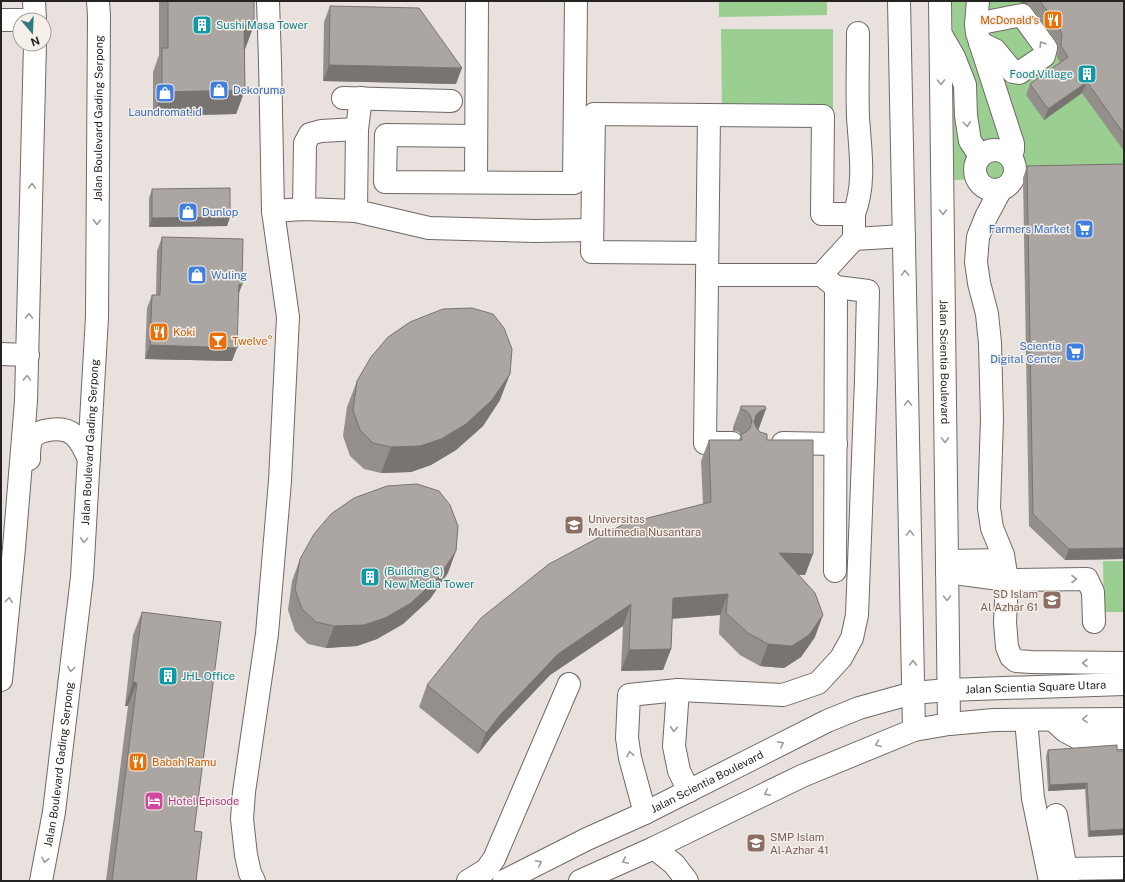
<svg xmlns="http://www.w3.org/2000/svg" width="1125" height="882" viewBox="0 0 1125 882" font-family="'Public Sans',sans-serif">
  <rect width="100%" height="100%" fill="#e8e1dd"/>
  <path fill="#9bcf91" d="M719,1h108v14l-108,2z
    M952,1h172v172l-170,7z
    M721,29h112v82h-111z
    M1103,561h21v51h-20z"/>
  <g fill="none" stroke-linecap="round" stroke-linejoin="round">
    <defs>
      <g id="minor">
        <path d="M899,1l15,729"/>
        <path id="s1" d="M940,1l9,723"/>
        <path d="M978,1l-2,23 1,9 36,111v6l-3,6"/>
        <path d="M1,20h30"/>
        <path d="M976,24l46,-9 24,33 -2,8 -25,17 -6,-1 -18,-22 -15,-7"/>
        <path d="M943,38l11,19 11,28 1,31 4,25 10,15"/>
        <path d="M343,98l108,3"/>
        <path d="M709,115l-4,328h27"/>
        <path d="M476,136l-90,-1 -1,47 189,1 2,-182"/>
        <circle cx="995" cy="170" r="20"/>
        <path d="M476,182l1,-181"/>
        <path d="M1001,189l-15,28 -8,20 -2,25 3,21 8,31 3,29 2,76 -3,89 3,20 11,27 4,25 -2,42 2,25 4,10 5,4 15,1 93,1"/>
        <path d="M304,209l1,-66 5,-9 11,-3 36,-2"/>
        <path d="M273,211l31,-2 52,2 73,17 106,3 57,-1"/>
        <path d="M356,211l1,-82 4,-31"/>
        <path d="M854,214c12,-32 6,-64 4,-97 -1,-28 0,-56 0,-84"/>
        <path d="M707,253l-115,-1 2,-138 229,2 -1,98h32v25"/>
        <path d="M707,275h114l33,-36 50,-3"/>
        <path d="M1,354l27,1"/>
        <path d="M783,443l53,1"/>
        <path d="M947,561l56,-1"/>
        <path d="M835,571l1,-284"/>
        <path d="M947,572l60,8 80,-1 6,13 1,30"/>
        <path d="M678,690l-4,56 5,25 10,20"/>
        <path d="M1026,720l7,78 17,83"/>
        <path d="M1053,720l12,11 15,8 44,-1"/>
        <path d="M645,813l-15,-55 -3,-20 2,-43 49,-5 105,5 35,-12 23,-25 11,-20 5,-23 9,-235 2,-89 -32,-4 -15,-12"/>
        <path d="M1056,815l12,66"/>
        <path d="M654,848l20,16 13,17"/>
        <path d="M1065,869l59,-1"/>
        <path d="M254,881l-4,-8 -4,-18 -4,-36 2,-27 23,-158 13,-153 8,-164 -15,-106 -3,-150 -2,-60"/>
        <path d="M468,881l18,-11 8,-11 75,-175"/>
        <path id="s2" d="M504,881l83,-42 58,-26 182,-92 32,-13 54,-15 35,-3 176,-6"/>
        <path d="M580,881l74,-33 148,-72 112,-46 35,-6 45,-4 130,-1"/>
      </g>
      <g id="major">
        <path d="M34,1l1,19"/>
        <path d="M29,459c0,-6 0,-13 2,-19 7,-12 33,-14 43,-5 7,6 11,16 15,24"/>
        <path d="M1,680l13,-132 12,-147 9,-357"/>
        <path id="s3" d="M41,881l13,-69 28,-235 15,-260 2,-301 -1,-15"/>
      </g>
    </defs>
    <use href="#minor" stroke="#6f6965" stroke-width="24"/>
    <use href="#major" stroke="#6f6965" stroke-width="24"/>
    <use href="#minor" stroke="#fff" stroke-width="22"/>
    <use href="#major" stroke="#fff" stroke-width="22"/>
  </g>
  <path fill="#948f8b" d="M159,1h95v24l-9,24v41l-9,24 -83,2v-44l6,-17z
    M1021,1h103v150l-42,-58 -38,27 -18,-25 4,-11 30,-22 -3,-5 1,-11 -2,-5 -24,-33 -5,-4 -6,-1z
    M330,6l126,78 -133,-3 1,-59z
    M1124,164v395l-59,1 -36,-34 -6,-348 4,-12z
    M152,189l78,28 -3,9 -78,1v-29z
    M162,237l77,56 -7,68 -87,-2 2,-51 5,-13h4l1,-44z
    M357,381l143,19 -17,26 -27,24 -25,15 -20,7 -30,1 -17,-4 -14,-13 -7,-20 4,-29z
    M741,406h24l-7,24 9,10 46,114 -8,21h-7l17,62 -14,20 -17,11 -24,-2 -20,-11 -21,-21 1,-19 -48,4 -1,30 -8,21 -42,1 2,-45 -73,49 -58,61 -14,18 -59,-47 8,-22 276,-180 -2,-44 8,-21h30l2,-5 -2,-3 -6,-1v-4z
    M300,559l148,14 -18,26 -27,25 -26,15 -20,7 -31,2 -18,-4 -13,-13 -7,-21 4,-29z
    M142,612l52,219 2,50h-90l22,-175h-3l8,-71z
    M1048,750l69,1h7l-36,86 -3,-48 -37,2 -2,-35z"/>
  <path fill="#787471" d="M1021,1h7l-1,3 -6,-1z
    M254,25l-9,24 -9,1 8,-24z
    M329,65l133,3 -6,16 -133,-3z
    M1087,82l-5,11 -38,27 4,-11z
    M245,90l-9,24 -83,2 9,-24z
    M230,217l-3,9 -78,1 3,-9z
    M239,284l3,1 -5,13z
    M150,345l87,3 -5,13 -87,-2z
    M510,374l-10,26 -17,26 -27,24 -25,15 -20,7 -30,1 10,-26z
    M766,409l-8,22 -10,5 8,-21 4,-4z
    M1124,548v11l-59,1 4,-11z
    M456,551l-8,22 -18,26 -27,25 -26,15 -20,7 -31,2 8,-22z
    M779,553l34,1 -8,21h-34z
    M728,594l-8,21 -54,4 7,-21z
    M631,604l-8,22 -73,49 -58,61 -14,18 8,-21 14,-18 58,-61z
    M823,615l-8,22 -14,20 -17,11 -24,-2 8,-22z
    M671,649l-8,21 -42,1 8,-21z
    M133,682l4,1 -9,23h-3z
    M1087,783l-2,6 -37,2 2,-6z
    M1124,829v6l-36,2 2,-6z"/>
  <path fill="#aca6a2" stroke="#787471" d="M168,1h86v24l-10,1 1,64 -83,2v-44h6z
    M1040,1h84v133l-37,-52 -39,27 -18,-25 38,-27 -7,-11 1,-11 -2,-6z
    M330,6l89,2 43,60 -133,-3z
    M1124,164v384l-55,1 -36,-35 -6,-348z
    M230,188v29l-78,1v-29z
    M162,237l81,2 -1,46 -3,-1 -2,64 -87,-3 2,-50h8z
    M472,308l21,6 11,14 8,21 -2,25 -18,26 -26,24 -25,15 -21,7 -29,1 -18,-4 -13,-13 -7,-20 4,-29 14,-24 17,-20 22,-15 33,-13z
    M741,406h24l1,3 -6,2 -4,4 -2,7 2,5 4,5 7,2v6h46v114l-34,-1 36,40 8,22 -14,20 -17,11 -24,-2 -20,-11 -22,-20 2,-19 -55,4 -2,51 -42,1 2,-46 -73,50 -58,61 -14,18 -59,-48 54,-67 68,-54 75,-40 87,-22 -2,-62h33l-1,-6 5,-2 4,-4 2,-7 -2,-6 -4,-4 -5,-2z
    M417,484l22,7 11,14 8,21 -2,25 -18,27 -27,25 -26,15 -21,7 -30,1 -18,-4 -14,-13 -7,-20 5,-30 14,-25 17,-20 23,-16 33,-12z
    M142,612l79,10 -27,209 8,1 -6,49h-84l25,-198 -4,-1z
    M1117,745v6h7v78l-34,2 -3,-48 -37,2 -2,-35z"/>
  <defs><path id="oneway-chevron" d="M-2-3.5L2.5 0L-2 3.5" fill="none" stroke-width="1.6" stroke-linecap="round" stroke-linejoin="round"/></defs>
  <g stroke="#9d9c9b">
    <use href="#oneway-chevron" transform="translate(1042 44) rotate(-122)"/>
    <use href="#oneway-chevron" transform="translate(941 82) rotate(89)"/>
    <use href="#oneway-chevron" transform="translate(967 124) rotate(83)"/>
    <use href="#oneway-chevron" transform="translate(32 186) rotate(-89)"/>
    <use href="#oneway-chevron" transform="translate(943 212) rotate(89)"/>
    <use href="#oneway-chevron" transform="translate(97 222) rotate(91)"/>
    <use href="#oneway-chevron" transform="translate(905 273) rotate(-91)"/>
    <use href="#oneway-chevron" transform="translate(29 316) rotate(-89)"/>
    <use href="#oneway-chevron" transform="translate(27 378) rotate(-88)"/>
    <use href="#oneway-chevron" transform="translate(908 403) rotate(-91)"/>
    <use href="#oneway-chevron" transform="translate(945 440) rotate(89)"/>
    <use href="#oneway-chevron" transform="translate(910 533) rotate(-91)"/>
    <use href="#oneway-chevron" transform="translate(84 540) rotate(93)"/>
    <use href="#oneway-chevron" transform="translate(1074 579)"/>
    <use href="#oneway-chevron" transform="translate(947 598) rotate(89)"/>
    <use href="#oneway-chevron" transform="translate(9 600) rotate(-84)"/>
    <use href="#oneway-chevron" transform="translate(913 663) rotate(-91)"/>
    <use href="#oneway-chevron" transform="translate(1085 663) rotate(-180)"/>
    <use href="#oneway-chevron" transform="translate(71 669) rotate(97)"/>
    <use href="#oneway-chevron" transform="translate(1085 719) rotate(179)"/>
    <use href="#oneway-chevron" transform="translate(674 729) rotate(93)"/>
    <use href="#oneway-chevron" transform="translate(781 744) rotate(-27)"/>
    <use href="#oneway-chevron" transform="translate(878 744) rotate(158)"/>
    <use href="#oneway-chevron" transform="translate(630 754) rotate(-101)"/>
    <use href="#oneway-chevron" transform="translate(767 793) rotate(154)"/>
    <use href="#oneway-chevron" transform="translate(45 860) rotate(101)"/>
    <use href="#oneway-chevron" transform="translate(625 861) rotate(155)"/>
    <use href="#oneway-chevron" transform="translate(539 863) rotate(-26)"/>
  </g>
  <defs>
    <symbol id="restaurant-square" viewBox="-11 -11 22 22"><rect x="-9" y="-9" width="18" height="18" rx="4" fill="#e8710a" stroke="#f5efea"/><path d="M-5-6h1v4h1v-4h1v4h1v-4h1v5L-1.5 .5V6h-2V.5L-5-1ZM5-6V6H3V1.5H1.5Q1.5-4 5-6Z" fill="#fff"/></symbol>
    <symbol id="building-square" viewBox="-11 -11 22 22"><rect x="-9" y="-9" width="18" height="18" rx="4" fill="#0f9aa8" stroke="#f5efea"/><path d="M-4-6H4V6H1V3H-1V6H-4ZM-2.5-4.3h1.7v1.8h-1.7ZM.8-4.3h1.7v1.8H.8ZM-2.5-1h1.7V.8h-1.7ZM.8-1h1.7V.8H.8Z" fill="#fff"/></symbol>
    <symbol id="shop-square" viewBox="-11 -11 22 22"><rect x="-9" y="-9" width="18" height="18" rx="4" fill="#3f7fe0" stroke="#f5efea"/><path d="M-5-2.5h2.3a2.7 3.5 0 0 1 5.4 0H5L5.5 6h-11ZM-1.5-2.5h3a1.5 2.3 0 0 0-3 0Z" fill="#fff"/></symbol>
    <symbol id="supermarket-square" viewBox="-11 -11 22 22"><rect x="-9" y="-9" width="18" height="18" rx="4" fill="#3f7fe0" stroke="#f5efea"/><path d="M-6-5.5h2.5l.6 2H6L4.5 2H-2.5L-4.4-4H-6ZM-1.5 3.2a1.3 1.3 0 1 0 .1 0ZM3 3.2a1.3 1.3 0 1 0 .1 0Z" fill="#fff"/></symbol>
    <symbol id="bar-square" viewBox="-11 -11 22 22"><rect x="-9" y="-9" width="18" height="18" rx="4" fill="#e8710a" stroke="#f5efea"/><path d="M-6-5H6L.8 .8V4.5H3.5V6h-7V4.5H-.8V.8Z" fill="#fff"/></symbol>
    <symbol id="university-square" viewBox="-11 -11 22 22"><rect x="-9" y="-9" width="18" height="18" rx="4" fill="#8d6e63" stroke="#f5efea"/><path d="M0-5L7-2L0 1L-7-2ZM-4 1L0 2.5L4 1V4Q0 6-4 4Z" fill="#fff"/></symbol>
    <symbol id="school-square" viewBox="-11 -11 22 22"><rect x="-9" y="-9" width="18" height="18" rx="4" fill="#8d6e63" stroke="#f5efea"/><path d="M0-5L7-2L0 1L-7-2ZM-4 1L0 2.5L4 1V4Q0 6-4 4Z" fill="#fff"/></symbol>
    <symbol id="hotel-square" viewBox="-11 -11 22 22"><rect x="-9" y="-9" width="18" height="18" rx="4" fill="#d1479c" stroke="#f5efea"/><path d="M-6-4.5h1.5V1H6V5H4.5V3h-9V5H-6ZM-4 0a1.8 1.8 0 1 1 3.6 0ZM.5 0V-2.5h3Q6-2.5 6 0Z" fill="#fff"/></symbol>
  </defs>
  <g fill-rule="evenodd">
    <use href="#restaurant-square" x="1042" y="9" width="22" height="22"/>
    <use href="#building-square" x="191" y="14" width="22" height="22"/>
    <use href="#building-square" x="1076" y="63" width="22" height="22"/>
    <use href="#shop-square" x="208" y="79" width="22" height="22"/>
    <use href="#shop-square" x="154" y="82" width="22" height="22"/>
    <use href="#shop-square" x="177" y="201" width="22" height="22"/>
    <use href="#supermarket-square" x="1073" y="218" width="22" height="22"/>
    <use href="#shop-square" x="186" y="264" width="22" height="22"/>
    <use href="#restaurant-square" x="148" y="321" width="22" height="22"/>
    <use href="#bar-square" x="207" y="330" width="22" height="22"/>
    <use href="#supermarket-square" x="1064" y="341" width="22" height="22"/>
    <use href="#university-square" x="563" y="514" width="22" height="22"/>
    <use href="#building-square" x="359" y="566" width="22" height="22"/>
    <use href="#school-square" x="1041" y="589" width="22" height="22"/>
    <use href="#building-square" x="157" y="665" width="22" height="22"/>
    <use href="#restaurant-square" x="127" y="751" width="22" height="22"/>
    <use href="#hotel-square" x="143" y="790" width="22" height="22"/>
    <use href="#school-square" x="745" y="832" width="22" height="22"/>
  </g>
  <g text-anchor="middle" stroke-width="3" stroke-linejoin="round" paint-order="stroke">
    <g font-size="11" fill="#c56008" stroke="#f5efea" text-anchor="start">
      <text x="1039" y="24" text-anchor="end">McDonald's</text>
      <text x="173" y="336">Koki</text>
      <text x="232" y="345">Twelve°</text>
      <text x="152" y="766">Babah Ramu</text>
    </g>
    <g font-size="11" fill="#0d838f" stroke="#f5efea" text-anchor="start">
      <text x="216" y="29">Sushi Masa Tower</text>
      <text x="1073" y="78" text-anchor="end">Food Village</text>
      <text x="384" y="575">(Building C)<tspan x="384" dy="13">New Media Tower</tspan></text>
      <text x="182" y="680">JHL Office</text>
    </g>
    <g font-size="11" fill="#366cbe" stroke="#f5efea" text-anchor="start">
      <text x="233" y="94">Dekoruma</text>
      <text x="165" y="116" text-anchor="middle">Laundromat.id</text>
      <text x="202" y="216">Dunlop</text>
      <text x="1070" y="233" text-anchor="end">Farmers Market</text>
      <text x="211" y="279">Wuling</text>
      <text x="1061" y="350" text-anchor="end">Scientia<tspan x="1061" dy="13">Digital Center</tspan></text>
    </g>
    <g font-size="11" fill="#252321" stroke="#f5efea">
      <text dy="4" stroke="none"><textPath href="#s3" startOffset="766">Jalan Boulevard Gading Serpong</textPath></text>
      <text dy="4" stroke="none"><textPath href="#s1" startOffset="361">Jalan Scientia Boulevard</textPath></text>
      <text dy="4" stroke="none"><textPath href="#s3" startOffset="442">Jalan Boulevard Gading Serpong</textPath></text>
      <text dy="4" stroke="none"><textPath href="#s2" startOffset="574">Jalan Scientia Square Utara</textPath></text>
      <text dy="4" stroke="none"><textPath href="#s3" startOffset="118">Jalan Boulevard Gading Serpong</textPath></text>
      <text dy="4" stroke="none"><textPath href="#s2" startOffset="226">Jalan Scientia Boulevard</textPath></text>
    </g>
    <g font-size="11" fill="#785e54" stroke="#f5efea" text-anchor="start">
      <text x="588" y="523">Universitas<tspan x="588" dy="13">Multimedia Nusantara</tspan></text>
      <text x="1038" y="598" text-anchor="end">SD Islam<tspan x="1038" dy="13">Al Azhar 61</tspan></text>
      <text x="770" y="841">SMP Islam<tspan x="770" dy="13">Al-Azhar 41</tspan></text>
    </g>
    <g font-size="11" fill="#b23c85" stroke="#f5efea" text-anchor="start">
      <text x="168" y="805">Hotel Episode</text>
    </g>
  </g>
  <rect width="1125" height="882" fill="none" stroke="#252321" stroke-width="4"/>
  <g transform="translate(32 32) rotate(161)"><circle r="19" fill="#f5efea" stroke="#a29d9a"/>
  <path d="M0-3L7 15L0 10L-7 15Z" fill="#317a80"/>
  <text y="-6" font-size="11" font-weight="bold" text-anchor="middle" fill="#252321">N</text>
  </g>
</svg>
